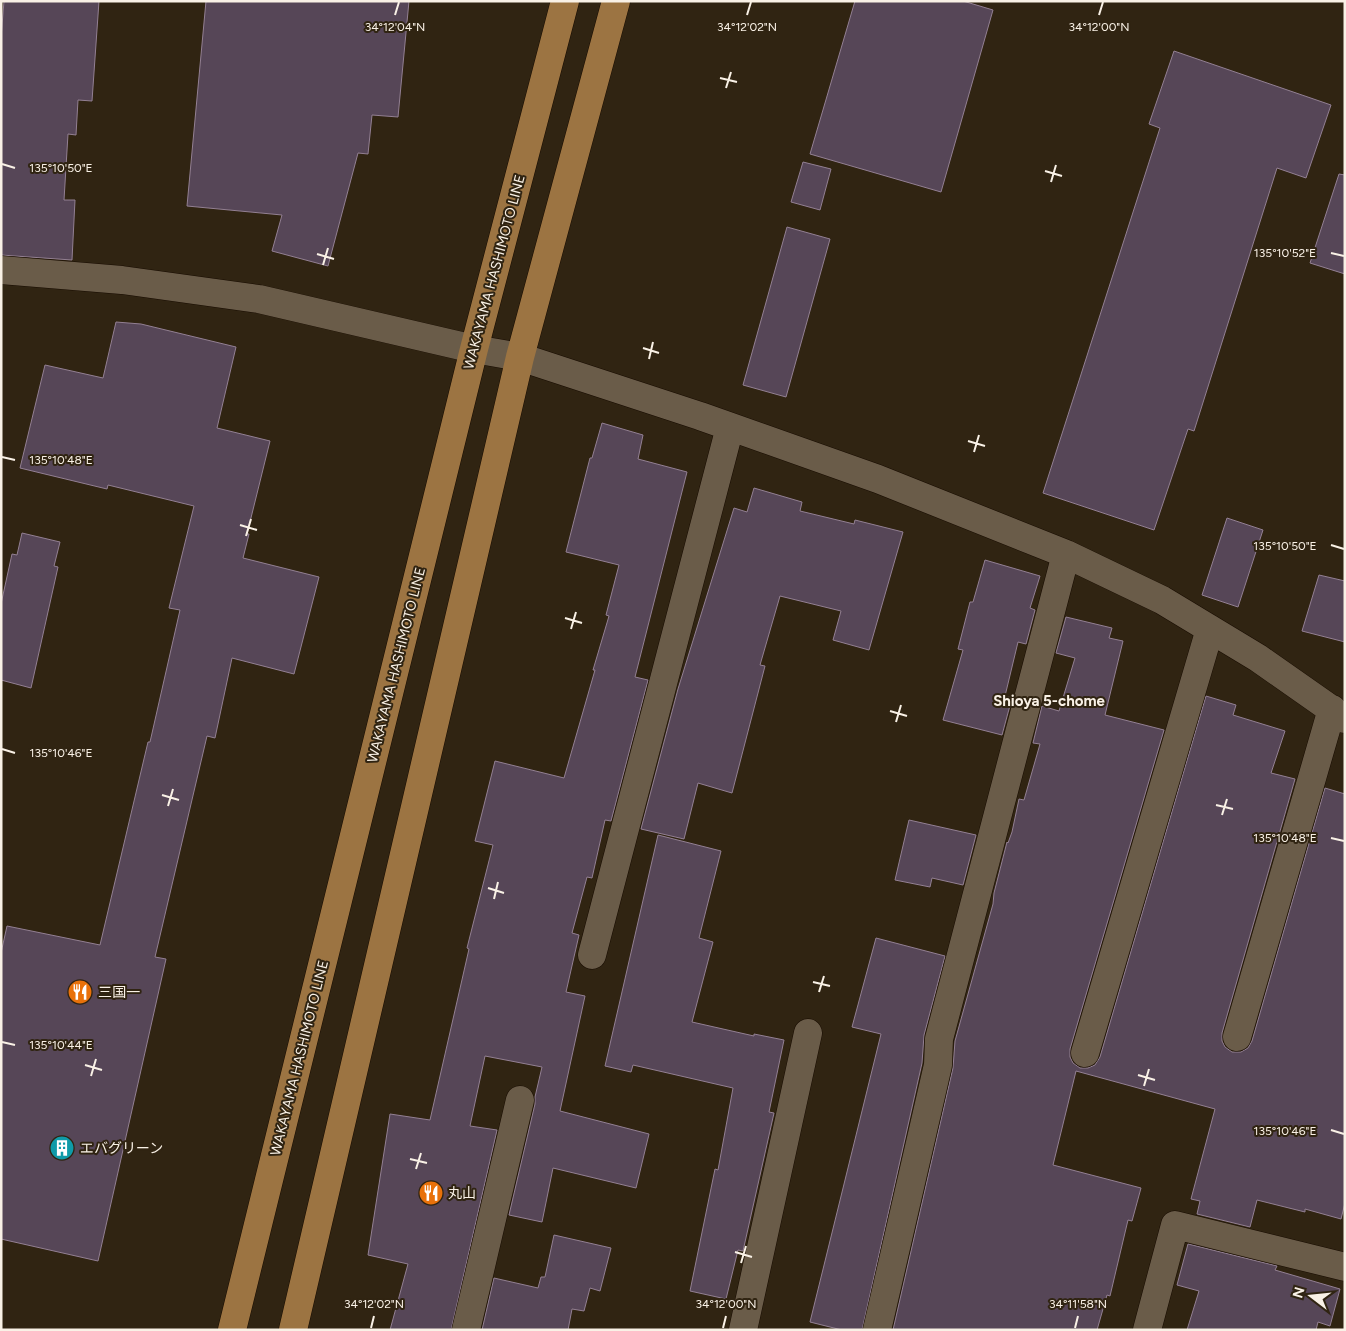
<svg xmlns="http://www.w3.org/2000/svg" width="1346" height="1331" viewBox="0 0 1346 1331" font-family="Figtree,'Noto Sans JP',sans-serif">
  <rect width="100%" height="100%" fill="#302412"/>
  <path fill="#564657" stroke="#938093" d="M4,1h95l-7,100 -14,-1 -2,35 -8,-1 -4,66h11l-3,60 -71,-5v-217z
    M206,1h203l-11,116 -26,-2 -4,39 -10,-1 -30,113 -56,-15 10,-36 -95,-9z
    M855,1h108l30,9 -52,182 -131,-38z
    M1174,51l157,54 -25,73 -29,-10 -83,263 -6,-2 -34,101 -111,-37 117,-365 -11,-4z
    M803,162l28,7 -11,41 -29,-8z
    M1339,174l6,1v99l-35,-11z
    M787,227l43,12 -44,158 -43,-12z
    M116,322l25,2 95,23 -19,81 53,13 -23,93h2l-6,24 76,19 -25,97 -62,-16 -17,80 -8,-2 -52,221 11,2 -68,302 -97,-22v-286l6,-27 93,19 48,-203h2l30,-132 -11,-2 25,-102 -86,-21 -1,4 -87,-21 25,-103 58,13z
    M602,423l41,12 -5,24 49,13 -52,205 13,3 -37,141 -6,-1 -13,58 -5,-1 -15,56 7,2 -13,57 19,4 -25,115 89,23 -13,54 -83,-20 -11,54 -33,-7 26,-111v-7l7,-30 -57,-11 -15,70 27,4 -46,200h-61l18,-66 -40,-9 22,-141 40,6 39,-171 -2,-1 26,-103 -18,-4 20,-80 69,17 31,-108h-2l16,-54 -3,-1 13,-50 -53,-13 24,-94h2z
    M754,488l48,14 -2,9 54,13 1,-4 48,12 -34,118 -36,-10 8,-29 -61,-15 -20,69 5,1 -33,127 -34,-10 -14,56 -43,-10 37,-140 56,-181 13,4z
    M1227,518l36,12 -25,77 -36,-12z
    M22,533l38,9 -6,24 4,1 -27,121 -30,-8v-76l11,-50 5,1z
    M985,560l55,16 -10,32 5,2 -9,34 -8,-2 -13,54 7,2 -10,37 -59,-15 20,-70 -5,-1 12,-47h3z
    M1319,575l26,6v61l-43,-11z
    M1066,617l46,11 -3,10 14,3 -18,74 59,15 -94,319v8l3,6 7,5h8l7,-3 5,-8 106,-361 30,9 -3,10 52,16 -14,42 24,6 -73,254v8l3,6 7,5h9l7,-4 4,-7 73,-253 20,6v409l-4,16 -36,-10v3l-48,-12 -7,27 -53,-13 3,-13 -9,-2 24,-90 -139,-38 -23,94 88,23 -9,33 -4,-1 -18,76 -3,-1 -10,35h-204l60,-262 2,-27 38,-137 1,-11 13,-51 1,1 4,-11 7,-33 5,1 16,-56 -7,-1 9,-37 17,5 16,-53 -19,-5z
    M909,820l67,15 -13,50 -31,-7 -2,9 -35,-7z
    M658,835l63,16 -22,87 14,4 -21,80 62,14v-2l30,6 -15,72 5,1 -31,138 -5,-1 -12,49 -36,-8 25,-122 3,1 15,-82 -100,-23 -2,7 -26,-6z
    M876,938l69,18 -21,79 -2,28 -60,267h-20l-32,-8 71,-288 -29,-7z
    M554,1235l57,13 -11,43 -10,-3 -6,23 -12,-2 -4,21h-86l12,-52 44,10 3,-11h4z
    M1188,1244l89,22 -2,4 65,19 -10,37 -12,-4 -2,8h-129l12,-39 -22,-6z"/>
  <g fill="none" stroke-linecap="round" stroke-linejoin="round">
    <defs>
      <path id="minor" d="M1,270l121,10 137,19 215,50 46,8 180,59 178,63 188,75 96,46 96,58 87,61
        M592,955l138,-528
        M1237,1037l95,-328
        M1085,1053l125,-424
        M466,1330l54,-230
        M743,1330l65,-297
        M877,1330l61,-265 1,-26 127,-485
        M1147,1330l28,-105 170,42"/>
      <path id="primary" d="M232,1330l242,-981 91,-348
        M293,1330l227,-973 96,-356"/>
    </defs>
    <use href="#minor" stroke="#180c00" stroke-width="29"/>
    <use href="#primary" stroke="#180c00" stroke-width="29"/>
    <use href="#minor" stroke="#6a5c49" stroke-width="28"/>
    <use href="#primary" stroke="#9c7442" stroke-width="28"/>
  </g>
  <path fill="none" stroke="#f9f1e6" stroke-width="2" d="M395,15l4,-13M747,15l4,-13M1099,15l4,-13M720,78l17,4M726,88l5,-16M2,164l13,4M1045,171l17,5M1051,182l5,-17M1331,253l13,3M317,254l17,5M323,265l5,-17M643,348l16,5M649,359l4,-17M968,441l17,5M974,452l5,-17M2,457l13,3M240,525l17,5M246,536l5,-17M1331,545l13,4M565,618l17,5M571,629l5,-17M890,711l17,5M896,722l5,-17M2,749l13,4M162,795l17,5M1216,805l17,4M168,806l5,-17M1222,815l5,-16M1331,838l13,3M488,888l16,5M494,899l4,-17M813,982l17,4M819,992l5,-16M2,1042l13,3M85,1065l17,5M1138,1075l17,5M91,1076l5,-17M1144,1086l5,-17M1331,1130l13,4M410,1159l17,4M416,1169l5,-16M735,1252l17,5M741,1263l5,-17M371,1328l3,-12M723,1328l3,-12M1075,1328l3,-12"/>
  <defs>
    <symbol id="restaurant-disc" viewBox="-11 -11 22 22"><circle r="9.5" fill="#e8710a" stroke="#302412"/><path d="M-5-6h1v4h1v-4h1v4h1v-4h1v5L-1.5 .5V6h-2V.5L-5-1ZM5-6V6H3V1.5H1.5Q1.5-4 5-6Z" fill="#fff"/></symbol>
    <symbol id="building-disc" viewBox="-11 -11 22 22"><circle r="9.5" fill="#0f9aa8" stroke="#302412"/><path d="M-4-6H4V6H1V3H-1V6H-4ZM-2.5-4.3h1.7v1.8h-1.7ZM.8-4.3h1.7v1.8H.8ZM-2.5-1h1.7V.8h-1.7ZM.8-1h1.7V.8H.8Z" fill="#fff"/></symbol>
  </defs>
  <g fill-rule="evenodd">
    <use href="#restaurant-disc" x="66" y="978" width="28" height="28"/>
    <use href="#building-disc" x="48" y="1134" width="28" height="28"/>
    <use href="#restaurant-disc" x="417" y="1179" width="28" height="28"/>
  </g>
  <g text-anchor="middle" stroke-width="4" stroke-linejoin="round" paint-order="stroke">
    <g font-size="14" fill="#f9f1e6" stroke="#302412">
      <text transform="translate(494 272) rotate(-75)" y="5">WAKAYAMA HASHIMOTO LINE</text>
      <text transform="translate(396 665) rotate(-76)" y="5">WAKAYAMA HASHIMOTO LINE</text>
      <text transform="translate(299 1058) rotate(-76)" y="5">WAKAYAMA HASHIMOTO LINE</text>
    </g>
    <g font-size="14" fill="#f9f1e6" stroke="#302412" text-anchor="start">
      <text x="98" y="997">三国一</text>
      <text x="80" y="1153">エバグリーン</text>
      <text x="448" y="1198">丸山</text>
    </g>
    <g font-size="15" font-weight="bold" fill="#f9f1e6" stroke="#302412">
      <text x="1049" y="706">Shioya 5-chome</text>
    </g>
  </g>
  <g font-size="12" text-anchor="middle" fill="#f9f1e6" stroke="#302412" stroke-width="4" stroke-linejoin="round" paint-order="stroke">
    <text x="395" y="31">34°12'04"N</text>
    <text x="747" y="31">34°12'02"N</text>
    <text x="1099" y="31">34°12'00"N</text>
    <text x="61" y="172">135°10'50"E</text>
    <text x="1285" y="257">135°10'52"E</text>
    <text x="61" y="464">135°10'48"E</text>
    <text x="1285" y="550">135°10'50"E</text>
    <text x="61" y="757">135°10'46"E</text>
    <text x="1285" y="842">135°10'48"E</text>
    <text x="61" y="1049">135°10'44"E</text>
    <text x="1285" y="1135">135°10'46"E</text>
    <text x="374" y="1308">34°12'02"N</text>
    <text x="726" y="1308">34°12'00"N</text>
    <text x="1078" y="1308">34°11'58"N</text>
  </g>
  <rect width="1346" height="1331" fill="none" stroke="#f9f1e6" stroke-width="5"/>
  <g transform="translate(1311 1296) rotate(286)" stroke="#302412" stroke-width="4" paint-order="stroke">
  <path d="M0-4L9 19L0 12L-9 19Z" fill="#f9f1e6"/>
  <text y="-8" font-size="14" font-weight="bold" text-anchor="middle" fill="#f9f1e6">N</text>
  </g>
</svg>
